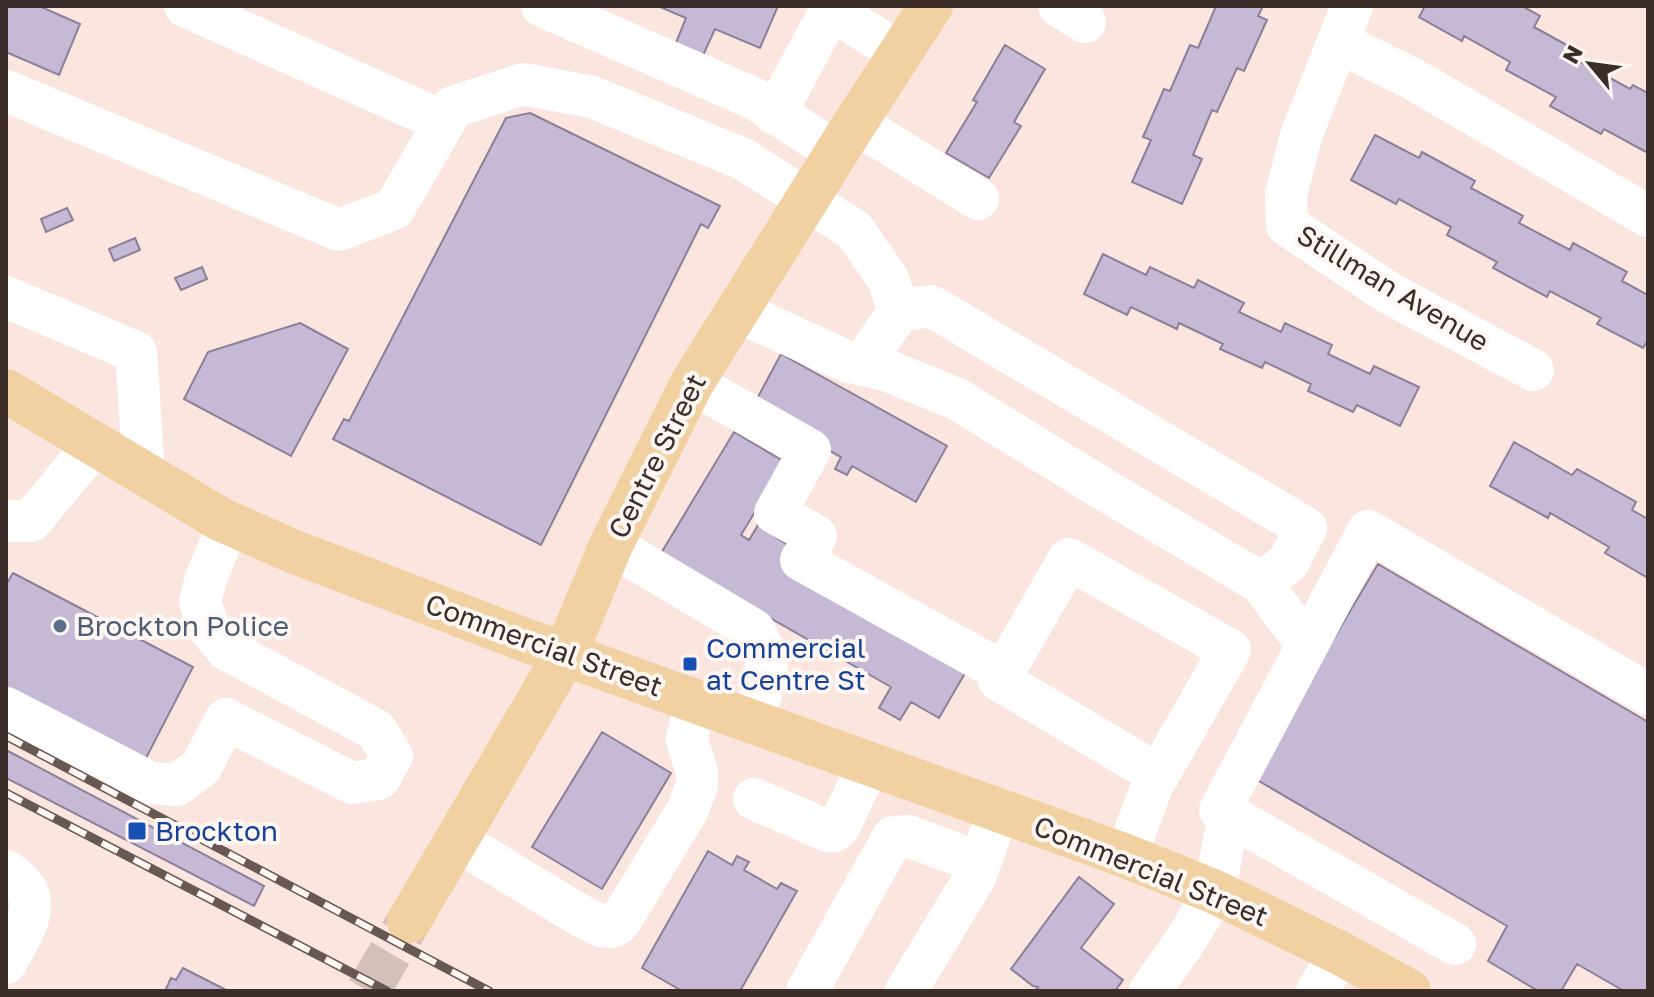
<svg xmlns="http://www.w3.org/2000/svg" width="1654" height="997" viewBox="0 0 1654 997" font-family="'Golos Text',sans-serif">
  <rect width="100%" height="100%" fill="#fbe6df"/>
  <path fill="#c6b9d5" stroke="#8b7f99" stroke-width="2" d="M6,6h33l41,18 -21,51 -53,-23z
    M658,6h120l-18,42 -45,-19 -15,33 -27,-12 13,-32z
    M1216,6h47l-5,10 9,4 -23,51 -7,-3 -20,44 -5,-2 -19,45 9,4 -20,45 -50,-22 19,-42 -8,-3 21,-48 6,2 20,-46 8,3z
    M1425,6h97l18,10 -6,11 49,27 -4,7 51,28 3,-4 15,8v60l-44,-24 -3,5 -51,-28 6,-9 -50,-27 4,-8 -46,-26 -2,5 -43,-24z
    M1005,45l40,24 -31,53 7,4 -32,52 -43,-25 31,-51 -4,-2z
    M530,113l190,93 -12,22 -7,-4 -160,321 -208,-106 11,-20 5,2 157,-303z
    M1375,135l44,23 3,-6 53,29 -4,7 52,28 -4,7 51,27 3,-7 54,29 -5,9 26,14v45l-5,8 -46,-24 4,-6 -51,-27 -3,6 -54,-29 4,-6 -50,-27 4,-8 -52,-28 -3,5 -45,-24z
    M67,208l6,12 -27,12 -5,-13z
    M135,238l5,12 -26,11 -5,-12z
    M1103,254l43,21 4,-8 44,21 4,-8 46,23 -5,9 42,20 4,-9 47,22 -4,9 42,20 4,-8 45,21 -19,39 -43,-21 -4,7 -45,-21 3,-7 -46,-22 -3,6 -42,-19 3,-5 -44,-21 -2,6 -46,-22 -4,8 -43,-21z
    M202,267l5,12 -26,11 -6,-12z
    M300,323l48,26 -57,107 -107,-57 24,-47z
    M781,354l166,92 -31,56 -64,-36 -5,9 -12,-6 6,-12 -89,-49z
    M734,432l51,30 -44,73 8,5 12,-20 15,17 192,131 -29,50 -28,-16 -11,18 -21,-12 12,-21 -231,-132z
    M1514,442l58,33 5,-6 59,33 -4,8 16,9v59l-43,-25 4,-6 -59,-34 -2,5 -58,-32z
    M1378,564l270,158v269h-24l-47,-27 -16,27h-23l-50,-30 19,-35 -255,-149z
    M13,573l180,94 -49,95 -138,-72v-105z
    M602,732l69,41 -69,116 -70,-42z
    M6,750l258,136 -10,20 -248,-128z
    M708,851l24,14 5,-9 12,6 -5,8 33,19 4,-6 16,8 -57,100h-58l-40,-23z
    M1079,877l35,27 -33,44 42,32 -8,11h-80l3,-4 -5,-1 -22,-17z
    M183,968l45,23h-63l6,-13 5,2z"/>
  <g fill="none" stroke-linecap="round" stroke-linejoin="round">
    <path stroke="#d5c1bb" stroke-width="44" stroke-dasharray="44 22" stroke-linecap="butt" d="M368,991l41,-70"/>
    <path stroke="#fff" stroke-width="42" d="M185,6l259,116
      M542,6l213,93 82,54
      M838,6l19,20 43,27
      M1059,6l26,16
      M1352,6l-51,130 -15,59 1,30 102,68 144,77
      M1338,42l75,37 235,137
      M6,91l333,139 55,-21 59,-102 70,-23 69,13 151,62 111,71 34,49 11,32
      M775,114l58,-108
      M855,123l123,76
      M6,297l130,55 8,122
      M737,311l109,50 40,9 71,29 143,88 161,96 27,-20 18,-35 -375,-222 -32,5 -37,54
      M692,383l118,67 -35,63 41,23 -15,24 202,112
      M6,521h25l64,-77
      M611,545l143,85 11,22 2,19 -14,51
      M1261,583l46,62
      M6,708l145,75 26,2 24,-18 25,-48 126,64 27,-4 13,-23 -16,-26 -150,-81 -17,-21 -9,-26 6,-24 23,-55
      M754,799l74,32h6l5,-4 30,-63
      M456,840l120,73 25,13 10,1 8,-4 68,-112 10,-26v-13l-10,-32 8,-39
      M1126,856l26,-70 78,-136 -161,-91 -70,121 160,95
      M6,871c44,26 18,57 0,92
      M1455,944l-235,-134 148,-279 280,163
      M807,991l86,-154 15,-1 72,27
      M906,991l69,-114 24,-67
      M1150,991l35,-50 30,-49 10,-58 8,-17
      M1317,991l23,-38"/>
    <path stroke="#f1d1a1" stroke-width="44" d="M6,391l214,128 72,32 233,89 601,216 89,36 125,61 69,38
      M409,921l156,-266 46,-110 81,-162 163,-260 76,-117"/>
    <defs>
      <path id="rail" d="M6,736l483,255
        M6,793l381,198"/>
    </defs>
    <use href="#rail" stroke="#675853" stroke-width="9"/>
    <use href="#rail" stroke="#fef7f4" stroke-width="6" stroke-dasharray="18" stroke-linecap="butt"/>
  </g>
  <circle fill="#5c6f8a" stroke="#fef7f4" stroke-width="3" cx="60" cy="626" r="8"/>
  <g fill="#1a4fb4" stroke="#fef7f4" stroke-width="3">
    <rect x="682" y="656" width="16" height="16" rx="4"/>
    <rect x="127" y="821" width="20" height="20" rx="4"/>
  </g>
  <g text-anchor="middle" stroke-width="8" stroke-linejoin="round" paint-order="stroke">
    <g font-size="28" fill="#3b2e2a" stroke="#fef7f4">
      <text transform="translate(1393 288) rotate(31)" y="10">Stillman Avenue</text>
      <text transform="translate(657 456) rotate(-63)" y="10">Centre Street</text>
      <text transform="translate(544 645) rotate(20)" y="10">Commercial Street</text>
      <text transform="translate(1151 871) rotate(22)" y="10">Commercial Street</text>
    </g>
    <g font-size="28" fill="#4e5e75" stroke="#fef7f4" text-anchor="start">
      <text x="76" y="636">Brockton Police</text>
    </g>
    <g font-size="28" fill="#164399" stroke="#fef7f4" text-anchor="start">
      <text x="706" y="658">Commercial<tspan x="706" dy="32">at Centre St</tspan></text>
      <text x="155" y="841">Brockton</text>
    </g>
  </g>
  <rect width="1654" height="997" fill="none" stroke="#3b2e2a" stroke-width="16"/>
  <g transform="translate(1590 64) rotate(299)" stroke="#fef7f4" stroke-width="6" paint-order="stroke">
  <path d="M0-6L14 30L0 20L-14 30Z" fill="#3b2e2a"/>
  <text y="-12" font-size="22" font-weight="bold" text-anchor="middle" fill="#3b2e2a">N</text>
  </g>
</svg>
